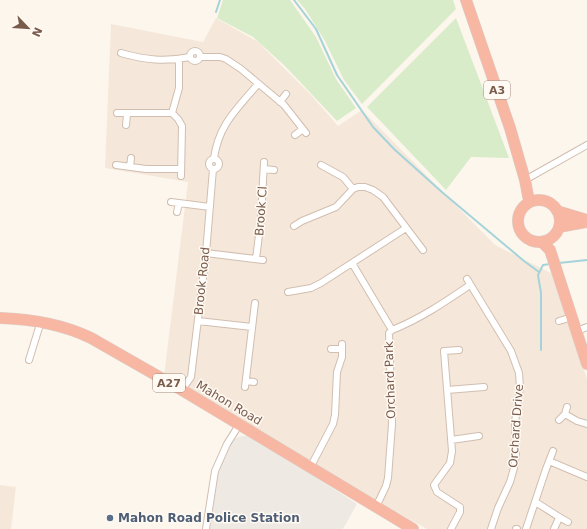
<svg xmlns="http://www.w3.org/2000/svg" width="587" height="529" viewBox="0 0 587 529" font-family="'DejaVu Sans',sans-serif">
  <rect width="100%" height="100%" fill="#fdf6ec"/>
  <path fill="#f5e8da" d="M216,18l42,24 53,53 27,31 24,-16 133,135 58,29 34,105v150h-160l-122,-68 -141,-85 24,-194 -83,-14 6,-144 92,18z
    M0,485l16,2 -5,42h-11z"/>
  <path fill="#efe9e4" d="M242,436h5l11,4 99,64 -14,25h-133l8,-56 9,-22 5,-10 6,-4z"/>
  <path fill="#d8ecc9" d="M223,0h67l26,37 20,42 20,29 -19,13 -52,-55 -32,-29 -36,-19z
    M297,0h156l3,9 -94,95 -18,-24 -19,-39 -20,-32z
    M456,18l53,140 -38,-1 -25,33 -79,-83z"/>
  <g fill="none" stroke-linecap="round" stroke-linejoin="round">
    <path stroke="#a5d3da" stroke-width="2" d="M294,0l22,29 21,46 36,52 21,22 49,44 81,68 15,11
      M216,12l4,-12
      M559,263l28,-3
      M541,350v-57l-3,-18 5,-10 7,-1"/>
    <defs>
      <path id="street" d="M190 56a5 5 0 1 1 10 0a5 5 0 1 1-10 0Z
        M121,53c24,7 44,9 69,4
        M200,57h20l6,2 15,10 43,36 22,28
        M280,102l6,-8
        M117,113h55l7,-25v-29
        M172,113l6,6 4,7 -1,50
        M126,125l1,-11
        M295,135l8,-6
        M214,158c5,-34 23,-49 44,-74
        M209 164a5 5 0 1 1 10 0a5 5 0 1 1-10 0Z
        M116,165l30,4h35
        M321,165l22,12 10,12
        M130,167l1,-9
        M264,169l10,1
        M525,180l62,-35
        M171,202l39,5
        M177,212l2,-9
        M294,226l8,-5 34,-14 17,-18 5,-2h7l8,3 10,7 40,53
        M206,253l57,7
        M256,259l5,-40 3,-57
        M352,263l40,67
        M467,279l44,72 8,22 1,15 -5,34 1,31 -2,15 -4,14 -12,26 -7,21
        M288,292l23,-4 10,-5 85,-55
        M198,321l54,6
        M559,321l13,-4
        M392,330c28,-11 53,-28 78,-45
        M577,331l10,-4
        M331,349h11
        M29,360l12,-39
        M246,381l8,1
        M245,387l10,-84
        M182,390l9,-13 15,-124 7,-84
        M447,390l37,-3
        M565,414l12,7 10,3
        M559,420l6,-6 2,-7
        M451,440l28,-4
        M549,461l38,16
        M310,468l23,-44 2,-9 2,-43 5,-15v-13
        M535,502c11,6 21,14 33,20
        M376,507l10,-21 2,-8 4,-54 -3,-91 3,-3
        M206,529l9,-58 12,-27 12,-19
        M451,529l9,-17v-5l-23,-15 -3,-7 16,-22 2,-12 -8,-100 15,-1
        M516,529h1
        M526,529l20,-60 7,-18
        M554,529l5,-11"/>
      <path id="highway" d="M466,0l44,128 15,52 4,21
        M518 221a21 21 0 1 1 42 0a21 21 0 1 1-42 0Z
        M557,211l30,9
        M559,227l28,-5
        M542,242l8,8 37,114
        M0,318c32,1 62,6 91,20l91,52 231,139"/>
    </defs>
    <use href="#street" stroke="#d1beb0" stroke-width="8"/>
    <use href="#highway" stroke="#dad1cd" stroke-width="12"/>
    <use href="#street" stroke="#fff" stroke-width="6"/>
    <use href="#highway" stroke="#f7b7a3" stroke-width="11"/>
  </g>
  <circle fill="#5c6f8a" stroke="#fffaf3" stroke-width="1.5" cx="110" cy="518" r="4"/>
  <g text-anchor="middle" stroke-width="3" stroke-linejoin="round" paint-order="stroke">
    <g fill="#fffaf3" stroke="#a28b7f" stroke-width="1">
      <rect x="484" y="81" width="26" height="18" rx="3"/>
      <rect x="153" y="374" width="32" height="18" rx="3"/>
    </g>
    <g font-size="11" font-weight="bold" fill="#7a5c4d">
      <text x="497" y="94">A3</text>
      <text x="169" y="387">A27</text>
    </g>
    <g font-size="12" fill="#7a5c4d" stroke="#fffaf3">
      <text transform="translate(261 211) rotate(-86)" y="4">Brook Cl</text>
      <text transform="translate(202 281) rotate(-84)" y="4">Brook Road</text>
      <text transform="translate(390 380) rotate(-92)" y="4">Orchard Park</text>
      <text transform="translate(229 403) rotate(31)" y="4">Mahon Road</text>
      <text transform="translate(516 426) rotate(-86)" y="4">Orchard Drive</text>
    </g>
    <g font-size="12" font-weight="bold" fill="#4e5e75" stroke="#fffaf3" text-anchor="start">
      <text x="118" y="522">Mahon Road Police Station</text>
    </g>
  </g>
  <g transform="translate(28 28) rotate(115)" stroke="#fffaf3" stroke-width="3" paint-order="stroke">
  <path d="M0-3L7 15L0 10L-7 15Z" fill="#7a5c4d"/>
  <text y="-6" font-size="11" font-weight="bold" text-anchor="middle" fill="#7a5c4d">N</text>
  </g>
</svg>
